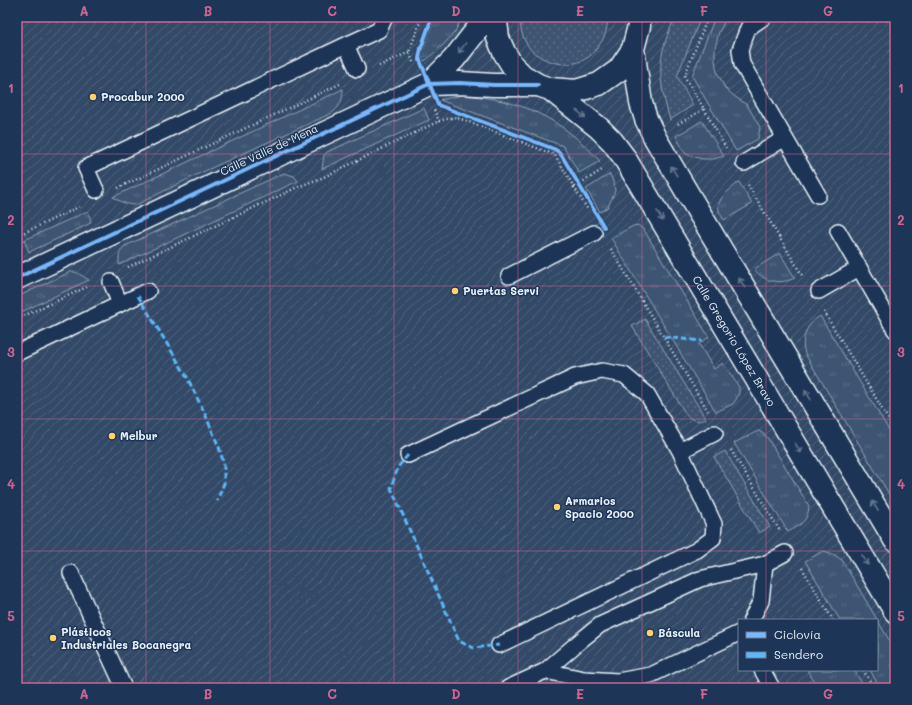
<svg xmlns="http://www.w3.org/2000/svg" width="912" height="705" viewBox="0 0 912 705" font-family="Mali,sans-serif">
  <defs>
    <pattern id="industrial-furrows" width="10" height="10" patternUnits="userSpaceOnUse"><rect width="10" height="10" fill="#334a68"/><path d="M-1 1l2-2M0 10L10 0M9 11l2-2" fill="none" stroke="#51657e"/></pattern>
    <pattern id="grass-tufts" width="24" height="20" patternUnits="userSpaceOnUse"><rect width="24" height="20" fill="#3e5472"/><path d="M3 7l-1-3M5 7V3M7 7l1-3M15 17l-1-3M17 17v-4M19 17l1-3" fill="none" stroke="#5a6d87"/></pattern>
    <pattern id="garden-dots" width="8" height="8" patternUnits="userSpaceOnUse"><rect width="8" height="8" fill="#3e5472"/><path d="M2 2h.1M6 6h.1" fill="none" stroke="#5a6d87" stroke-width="1.8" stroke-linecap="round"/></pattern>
  </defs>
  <rect width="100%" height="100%" fill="#253d5d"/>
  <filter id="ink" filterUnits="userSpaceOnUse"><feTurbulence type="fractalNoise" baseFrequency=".025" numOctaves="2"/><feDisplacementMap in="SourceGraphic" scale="8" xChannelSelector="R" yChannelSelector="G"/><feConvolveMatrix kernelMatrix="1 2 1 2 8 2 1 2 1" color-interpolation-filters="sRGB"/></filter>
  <g filter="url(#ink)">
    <path fill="url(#industrial-furrows)" fill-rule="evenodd" d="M17,17h878v671h-878zM739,620h138v50h-138z"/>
    <path fill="url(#grass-tufts)" stroke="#93a2b5" d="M435,17h27l-7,15 -12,13 -18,16 -2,-1 -1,-4 1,-5z
      M715,17h12l-8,15 -4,16v12l2,12 8,16 9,8 13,9 13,22 -2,12 -22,12 -44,-75z
      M343,89c0,11 -3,18 -11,24l-136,62 -60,30c-9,0 -15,-3 -23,-8z
      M461,95c59,4 99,22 139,66l-21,12 -16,-27 -123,-46z
      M424,108l5,12 -107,49 2,-14 3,-3z
      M702,121l22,35 -10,3h-12l-14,-4 -4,-3 -8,-16z
      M284,173l10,3 4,5 -179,84c0,-9 -1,-12 6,-19z
      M610,174l4,10 1,7 -3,7 -4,9 -8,5 -14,-23z
      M739,182l13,22 -28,16c-1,-2 -4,-6 -5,-9 -3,-13 11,-21 20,-29z
      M88,211l3,10 -2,3 -60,28 -5,-12z
      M638,225l6,5 6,10 59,97 -10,7 15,25 9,-6 16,24v6l-2,5 -4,6 -17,8 -105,-174 22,-12z
      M780,253l15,25c-15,7 -31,4 -41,-9z
      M70,272h6l13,8 -72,34v-17z
      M820,316l75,124v64l-90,-150c-5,-16 2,-30 15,-38z
      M758,431l3,1 6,5 42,69c-1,16 -9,19 -21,26l-54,-89z
      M824,551l9,3 9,6 53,90v38h-15l-10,-18h7v-50h-37l-35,-59z
      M807,670h47l11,18h-47z"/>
    <path fill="url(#garden-dots)" stroke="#93a2b5" d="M520,17h87c1,8 -1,17 -5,24 -2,2 -3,5 -5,8 -14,18 -39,19 -58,7 -6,-3 -11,-9 -14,-15 -4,-8 -5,-16 -5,-24z
      M675,17h26l-24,59 16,29 -23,15c-6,-21 -12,-43 -8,-65 2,-13 8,-26 13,-38z
      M645,319l61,100c-9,3 -12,2 -19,-3l-55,-90z
      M725,451l45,76 -11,6 -45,-76z"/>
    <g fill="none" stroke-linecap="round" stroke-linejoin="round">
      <defs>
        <path id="service" d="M764,17l-16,11 -8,22 2,14 76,131
          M346,45l33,-15 6,-13
          M744,163l41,-25
          M96,190l-10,-22 260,-123 11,24
          M838,231l57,99
          M509,276l85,-43
          M819,291l40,-23
          M120,304l28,-13
          M17,353l103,-49 -9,-22
          M680,451l35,-18
          M408,455l167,-78 27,-6 22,4 23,19 33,57 34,73 -1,14 -16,12 -198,95
          M71,573l53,115
          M751,620l10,-19 4,-37
          M762,670l10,18
          M545,671l39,8 34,2 33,-6 88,-42
          M508,688l37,-17 35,-30 20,-16 100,-46 65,-15 20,-11"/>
        <path id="minor" d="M429,84l25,-25 33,-42
          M17,278l412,-194 31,-1 34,2h44"/>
        <path id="secondary" d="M496,17v5l2,16 6,14 8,13 11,11 15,9 12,4 26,2 23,-7 20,-14 14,-21 6,-23v-9
          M633,49l8,54 5,16 9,19 33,56 207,346
          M550,89l49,39 13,13 12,16 271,454"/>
      </defs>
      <use href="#service" stroke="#e8f1f8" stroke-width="18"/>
      <use href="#minor" stroke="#e8f1f8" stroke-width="25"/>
      <use href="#secondary" stroke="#e8f1f8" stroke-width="25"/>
      <path stroke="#e8f1f8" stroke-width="2.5" stroke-dasharray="1 3" stroke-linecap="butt" d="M413,62l-4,-10 13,-35
        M379,66l30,-14
        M704,109l22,39
        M434,110l5,11 15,-4 13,4 88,34 19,32 28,-17
        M678,124l26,-15 -18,-30 -1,-4 23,-58
        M748,185l54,90
        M574,187l14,23
        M118,188l222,-104
        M17,236l62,-29
        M17,236l5,10
        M611,249l97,162
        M128,267l172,-81 24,-9 115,-56
        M824,312l71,118
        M17,319l72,-33
        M731,450l49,81
        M802,568l31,52
        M863,670l11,18"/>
      <use href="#service" stroke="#1d3557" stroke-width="15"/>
      <use href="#minor" stroke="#1d3557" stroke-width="22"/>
      <use href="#secondary" stroke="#1d3557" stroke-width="22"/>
      <path stroke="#5cb8fa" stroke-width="3" stroke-dasharray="6 3" stroke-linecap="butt" d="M138,296l48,79 19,39 14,33 5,18v18l-7,18
        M664,337l38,4
        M408,455l-10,12 -7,21 68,153 15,7 25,-3"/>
      <defs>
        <path id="cycleway" d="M432,17l-11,31 -2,10 19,47 116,44 5,3 3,4 42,71
          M17,278l412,-194 31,-1 34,2h44"/>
      </defs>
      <use href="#cycleway" stroke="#1d3557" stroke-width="6"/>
      <use href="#cycleway" stroke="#7ab7fb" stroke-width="4"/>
    </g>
    <defs><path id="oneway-shaft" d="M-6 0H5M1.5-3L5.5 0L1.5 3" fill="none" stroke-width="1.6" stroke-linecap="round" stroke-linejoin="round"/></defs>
    <g stroke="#64778f">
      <use href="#oneway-shaft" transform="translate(462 48) rotate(127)"/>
      <use href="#oneway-shaft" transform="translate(581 114) rotate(39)"/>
      <use href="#oneway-shaft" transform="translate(674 171) rotate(-120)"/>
      <use href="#oneway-shaft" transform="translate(660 216) rotate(59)"/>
      <use href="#oneway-shaft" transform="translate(742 283) rotate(-121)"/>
      <use href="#oneway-shaft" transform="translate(808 395) rotate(-121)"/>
      <use href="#oneway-shaft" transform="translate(798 448) rotate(59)"/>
      <use href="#oneway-shaft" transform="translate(875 506) rotate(-121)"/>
      <use href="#oneway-shaft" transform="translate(865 560) rotate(59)"/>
    </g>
  </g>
  <path fill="none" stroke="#cf6492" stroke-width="1" stroke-opacity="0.55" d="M146,17v671M270,17v671M394,17v671M518,17v671M642,17v671M766,17v603M17,154h878M17,286h878M17,419h878M17,551h878M766,670v18"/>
  <g fill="#ffd166" stroke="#1d3557" stroke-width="1.5">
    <circle cx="93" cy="97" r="4"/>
    <circle cx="455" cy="291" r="4"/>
    <circle cx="112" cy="436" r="4"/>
    <circle cx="557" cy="507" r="4"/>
    <circle cx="650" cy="633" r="4"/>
    <circle cx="53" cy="638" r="4"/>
  </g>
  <g text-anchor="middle" stroke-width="3" stroke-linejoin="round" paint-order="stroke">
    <g font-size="11" font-weight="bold" fill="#e8f1f8" stroke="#1d3557" text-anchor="start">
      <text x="101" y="101">Procabur 2000</text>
      <text x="463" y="295">Puertas Servi</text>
      <text x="120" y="440">Melbur</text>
      <text x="565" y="505">Armarios<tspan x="565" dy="13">Spacio 2000</tspan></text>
      <text x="61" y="636">Plásticos<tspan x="61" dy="13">Industriales Bocanegra</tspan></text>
      <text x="658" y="637">Báscula</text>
    </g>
    <g font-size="11" fill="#e8f1f8" stroke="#1d3557">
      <text transform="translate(269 150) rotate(-25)" y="4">Calle Valle de Mena</text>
      <text transform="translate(734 341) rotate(59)" y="4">Calle Gregorio López Bravo</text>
    </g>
  </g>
  <rect width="912" height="705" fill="none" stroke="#1d3557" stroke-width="44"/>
  <rect x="738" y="619" width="140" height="52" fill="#1d3557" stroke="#6e8097"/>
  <rect x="746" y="632" width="20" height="6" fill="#7ab7fb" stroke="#6e8097"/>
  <text x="774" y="639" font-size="12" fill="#e8f1f8">Ciclovía</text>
  <rect x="746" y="652" width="20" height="6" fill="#5cb8fa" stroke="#6e8097"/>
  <text x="774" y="659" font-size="12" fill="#e8f1f8">Sendero</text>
  <rect x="22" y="22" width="868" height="661" fill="none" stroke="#cf6492" stroke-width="1.5"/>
  <g font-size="13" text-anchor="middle" font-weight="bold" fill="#cf6492">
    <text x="84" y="16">A</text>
    <text x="208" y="16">B</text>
    <text x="332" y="16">C</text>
    <text x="456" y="16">D</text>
    <text x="580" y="16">E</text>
    <text x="704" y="16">F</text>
    <text x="828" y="16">G</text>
    <text x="11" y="93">1</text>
    <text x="901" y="93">1</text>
    <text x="11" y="225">2</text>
    <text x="901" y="225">2</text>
    <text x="11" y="357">3</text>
    <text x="901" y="357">3</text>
    <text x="11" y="489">4</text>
    <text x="901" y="489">4</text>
    <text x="11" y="621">5</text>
    <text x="901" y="621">5</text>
    <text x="84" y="699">A</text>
    <text x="208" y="699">B</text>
    <text x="332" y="699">C</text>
    <text x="456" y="699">D</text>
    <text x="580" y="699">E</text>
    <text x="704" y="699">F</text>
    <text x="828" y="699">G</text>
  </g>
</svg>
